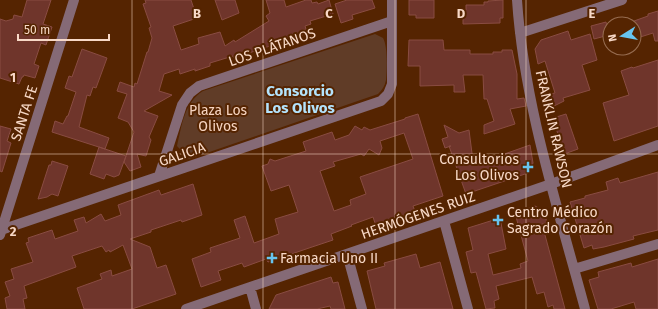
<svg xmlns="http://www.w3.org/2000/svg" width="658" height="309" viewBox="0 0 658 309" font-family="'Fira Sans',sans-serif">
  <rect width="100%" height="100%" fill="#552401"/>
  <path fill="#603c27" d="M375,34l8,4c5,9 4,32 3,42 -1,6 -4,10 -8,14l-189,65 -12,-13c5,-21 7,-43 26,-55z"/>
  <path fill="#6f352b" stroke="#894c42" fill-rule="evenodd" d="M27,0h24l-8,24 9,3 -6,18 -5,-2 -7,21 5,2 -4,12 -11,-3 -1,2h-1l-3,7 -19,-6v-59l6,2 7,-2 1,-4 8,2z
    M145,0h46l6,18 -24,8 8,24 18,-6 -1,-6 22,-6 5,14 9,-6 1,2 34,-21 -3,-5 4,-3 -4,-13h18l2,7 20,-7h5l1,3 5,-1 1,2 11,-4 4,14 -23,7 1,3 -6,2 1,3 -5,2 2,4 -69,23 -1,-2 -23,7v3l-15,5v-2l-15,5 -1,-5 -15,5 -5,17 13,4 -28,16 14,5 -9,21 2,3 -5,16 -9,-2 4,13 -11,4 -6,-9 10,-30 -6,-10 -10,-4 9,-24 -10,-3 3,-9 14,5 1,-4 2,1 10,-32h1l4,-14 -3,-10 2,-1 -8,-23 3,-1z
    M215,0h20l4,13 -17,7z
    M347,0h25l3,8 -23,7 1,4 -12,4 -6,-19z
    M409,0h25v18h-18v-3h-7z
    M503,0v18h-3v5l-37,1v-14h3v-5h18v-3h4v-1z
    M658,11v30h-3l-2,-8 -19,6v-18l14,-5v-2z
    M606,22l3,13 -15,4 -3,-13z
    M568,31l3,9 19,-6 7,26 -15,5 8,25 -27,8 1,3 -10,5 -4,-12 5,-1 -10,-32 -7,3 -3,-15 6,-9z
    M409,40h34l1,10h26v4h23v-2h9v-2h10l5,24v25l7,-1 2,8 -16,3 5,15 -31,10v-9l10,-4 -7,-22h-3l-1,-24h-20l2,17h-11v-7l-34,1v-20h-12z
    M82,49l25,9 -11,30 -3,-1 -3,9 -3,-1 -8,32 30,11 -4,11 -53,-17 3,-11 8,3 4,-8h1l8,-24 -11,-4 4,-12 3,1z
    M658,60v66l-44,15 -11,-38 26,-8 -8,-24 11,-4 1,1z
    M418,114l25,82 -30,10 3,8 -16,6v-2l-24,8 -3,-9 -22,8 1,1 -21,8 2,6 -21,7 -44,15 -2,-3 -22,8 -2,-4 -24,8 3,9 -20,7 -9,-28 19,-7 -1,-4 30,-10 -6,-18 11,-4 9,27 25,-9 -4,-15 23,-7 -9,-27 -18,6 -9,-25 6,-2 2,-5 5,2 31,-10 -3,-9 29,-10 3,8 14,-5 6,-9 7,4 2,-3 6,3 35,-11v-1zM404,133l9,26 -53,18 6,17 -16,6 1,5 -17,6 -14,-40 15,-5 -2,-4 28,-8 3,2 5,-7 10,6 3,-7 -2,-7z
    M566,114l12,35 -22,8 -3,-14 7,-2 -7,-23z
    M444,125l15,8 10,-3 4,31 5,-1 1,3 51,-18 3,18 -5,10 -62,21 -17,-48h2l-6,2 -3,-9 6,-2z
    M0,126l11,3 -4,12 4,2 -9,29 -2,-1z
    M99,147l27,9 -7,19 -5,2 -8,-3 -2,5 -14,-5z
    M52,161l16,5 -10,30 -6,-2 -5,3 -9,2 11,-34h2z
    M658,172v58l-25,6 1,3 -30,8 -11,2 -1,-4 -8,3 -14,-46 15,-4v-2l23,-6 -2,-8 12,-4 2,5z
    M193,184l9,31 -20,7 -1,-2 -30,10v2l-21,7 20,8 7,21 9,-3 10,29 -44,15h-48l-7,-21 25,-9 -2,-5 11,-4 1,6 20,-7 -9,-24 -13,7 -1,-2 -3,2 -4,-6 -30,10 4,11 -52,19 3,12 -4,1 2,10h-18l-2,-11 5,-2 -5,-14 9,-3 -3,-10 22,-7 -7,-19 3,-1 -1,-4 24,-8 3,9 23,-8 -4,-11 10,-3 2,6 15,-9 4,7 16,-6 -3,-10 41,-15 2,5z
    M535,206l9,5 3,12 -5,1 23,85h-11l-1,-4 -5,2 -4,-15 -7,2 -5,-17 -36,9 3,13 -5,2 1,7 -9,1 -10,-37 -5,1 -5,-21 7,-2 -5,-22 32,-10 6,31 -18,5 5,21 28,-7 -1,-4 8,-3 -13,-48z
    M416,254l4,14 20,-6 13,47h-77l-9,-38 18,-5 -1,-3z
    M658,259v50h-22l-2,-7 -23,7h-13l-9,-29 10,-3 -1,-5 33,-9 1,4z
    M331,277l2,6 5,-1 7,27h-14l-1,-3 -13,3h-48l7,-14z"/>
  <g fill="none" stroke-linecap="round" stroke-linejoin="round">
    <path stroke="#856a76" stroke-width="10" d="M517,0c7,105 41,208 68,309
      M520,33l102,-33
      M159,176l23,-71 8,-12 9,-7 193,-65
      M444,221l24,88
      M1,230l380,-129 7,-7 4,-10v-84
      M0,235l74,-235
      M347,254l15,55
      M574,269l84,-25
      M250,287l6,22
      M186,309l365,-125 107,-39"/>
  </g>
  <path fill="none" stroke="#f8d9c7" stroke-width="1" stroke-opacity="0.55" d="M132,0v309M263,0v309M395,0v309M526,0v309M0,154h658"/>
  <g fill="#67c4f0" stroke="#552401" stroke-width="1.5">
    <path d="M526 161h4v4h4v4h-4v4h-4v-4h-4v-4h4z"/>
    <path d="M496 214h4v4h4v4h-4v4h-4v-4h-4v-4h4z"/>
    <path d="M270 252h4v4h4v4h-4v4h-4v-4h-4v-4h4z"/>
  </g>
  <g text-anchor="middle" stroke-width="4" stroke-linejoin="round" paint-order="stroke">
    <g font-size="14" fill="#f8d9c7" stroke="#552401">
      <text transform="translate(272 47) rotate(-19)" y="5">LOS PLÁTANOS</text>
      <text transform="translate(24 113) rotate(-72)" y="5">SANTA FE</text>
      <text transform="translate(554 129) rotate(77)" y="5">FRANKLIN RAWSON</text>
      <text transform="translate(182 154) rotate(-19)" y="5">GALICIA</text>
      <text transform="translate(418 215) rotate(-19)" y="5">HERMÓGENES RUIZ</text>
    </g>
    <g font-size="14" fill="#f6d4c1" stroke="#552401">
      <text x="218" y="115">Plaza Los<tspan x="218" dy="16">Olivos</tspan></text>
    </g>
    <g font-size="14" fill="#f8d9c7" stroke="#552401" text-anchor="start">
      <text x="519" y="164" text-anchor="end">Consultorios<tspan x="519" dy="16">Los Olivos</tspan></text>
      <text x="507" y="217">Centro Médico<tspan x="507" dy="16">Sagrado Corazón</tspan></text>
      <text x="280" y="263">Farmacia Uno II</text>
    </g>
    <g font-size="15" font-weight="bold" fill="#b3e3fc" stroke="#552401">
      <text x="300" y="96">Consorcio<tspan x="300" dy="17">Los Olivos</tspan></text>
    </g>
  </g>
  <g font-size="13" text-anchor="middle" font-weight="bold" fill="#f8d9c7" stroke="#552401" stroke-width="4" stroke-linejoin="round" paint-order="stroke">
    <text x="197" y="18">B</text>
    <text x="329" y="18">C</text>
    <text x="461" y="18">D</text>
    <text x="592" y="18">E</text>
    <text x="13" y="82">1</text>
    <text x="13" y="236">2</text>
  </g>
  <g transform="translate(622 36) rotate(259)"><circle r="19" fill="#552401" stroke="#966c50"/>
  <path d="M0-3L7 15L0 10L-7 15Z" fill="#67c4f0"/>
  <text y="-6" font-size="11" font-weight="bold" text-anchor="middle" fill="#f8d9c7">N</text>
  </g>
  <path d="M18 34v6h91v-6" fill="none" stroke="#f8d9c7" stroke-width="2"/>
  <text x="24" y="34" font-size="12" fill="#f8d9c7" stroke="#552401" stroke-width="3" paint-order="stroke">50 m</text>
</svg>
